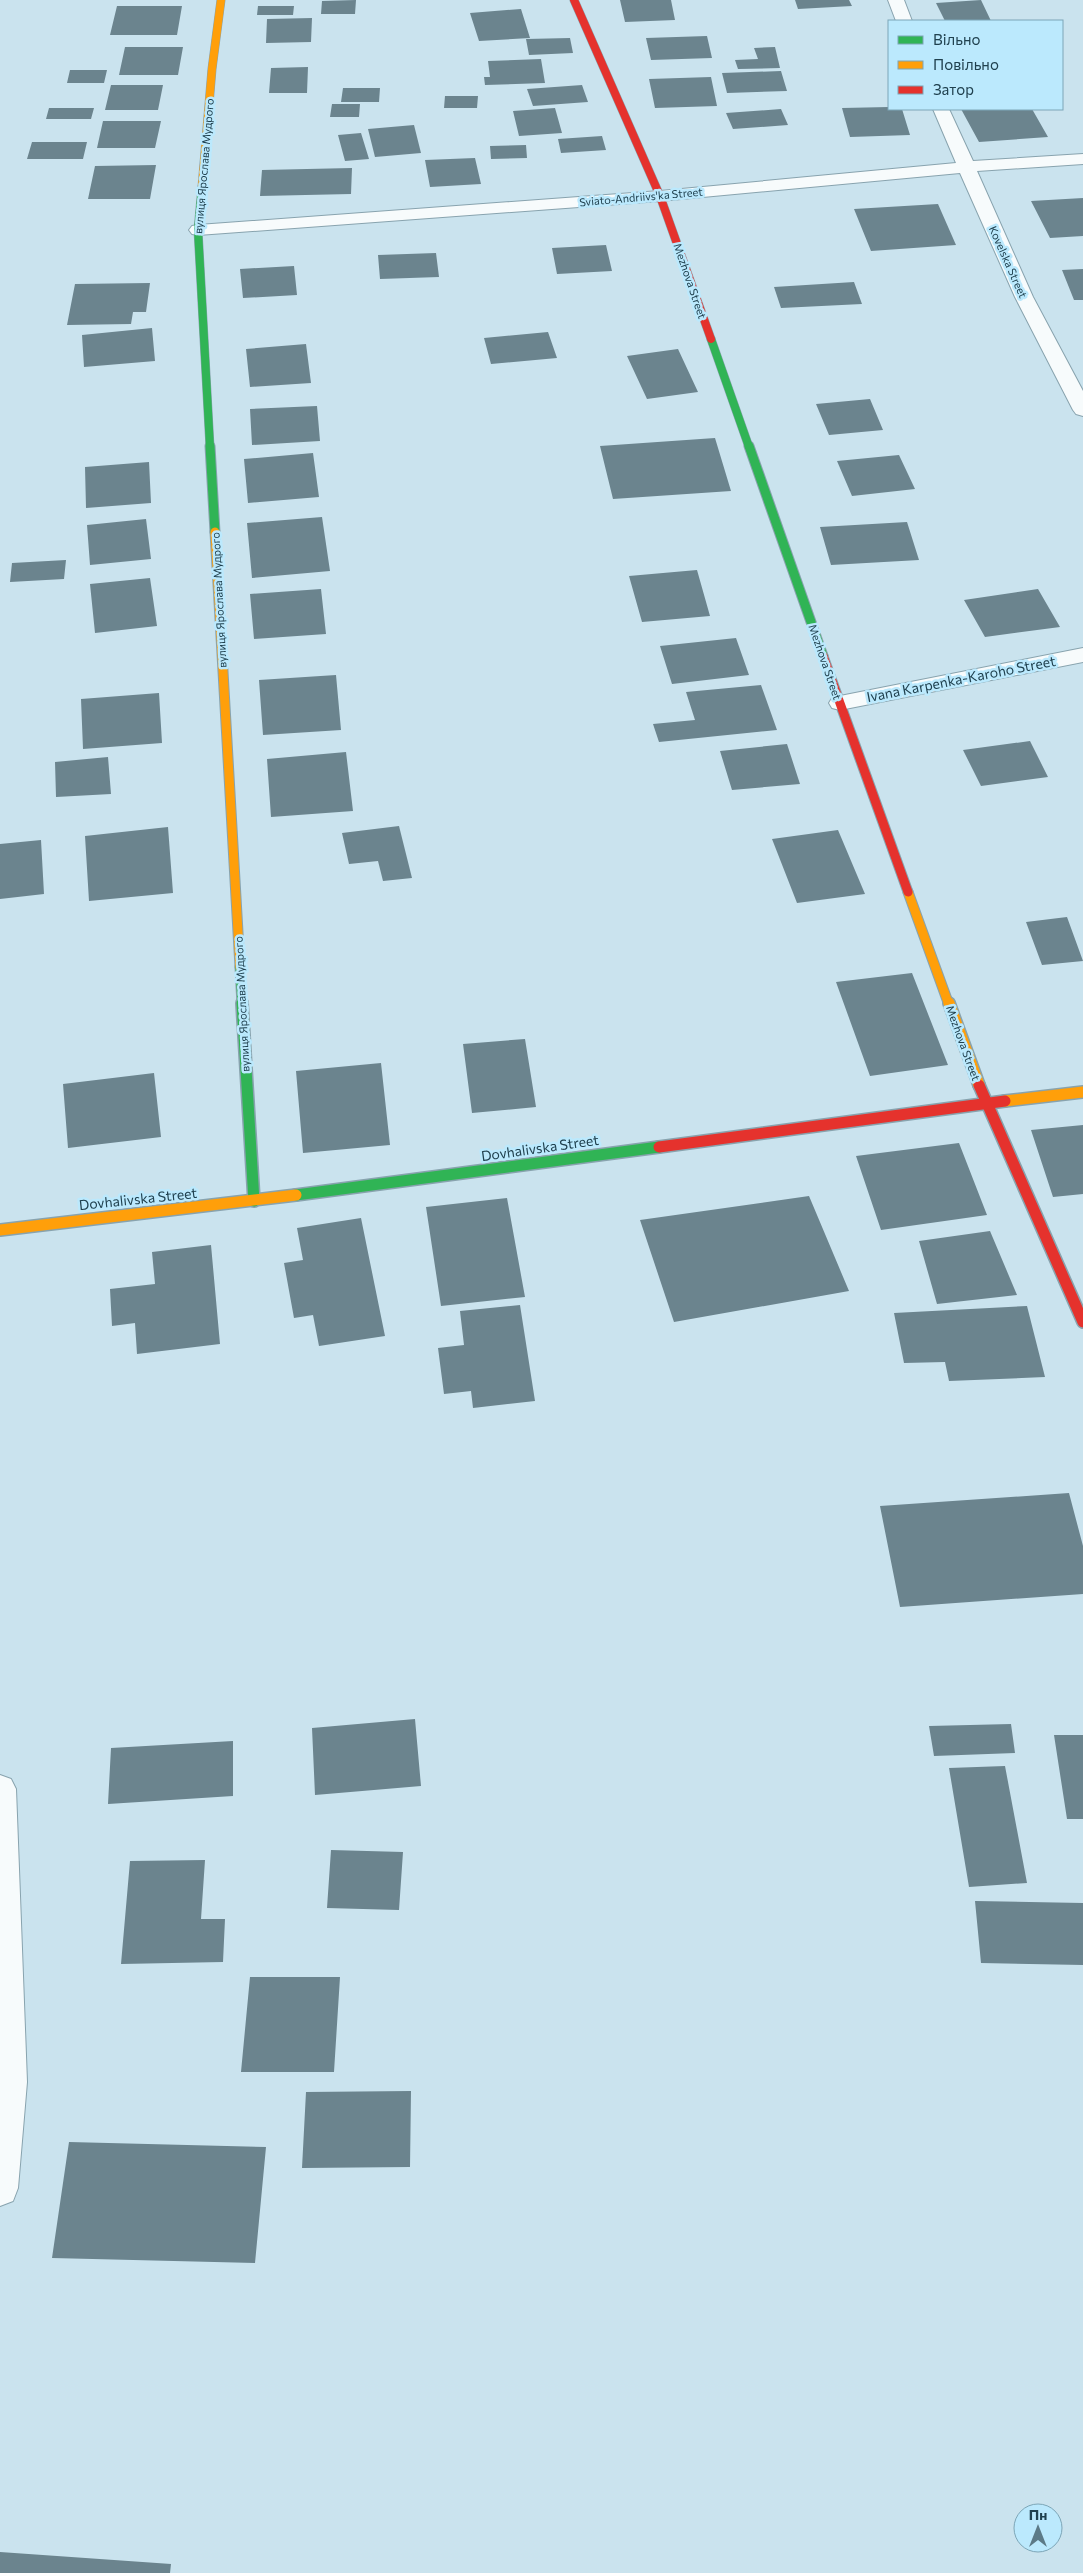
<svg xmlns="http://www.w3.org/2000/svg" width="1083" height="2573" viewBox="0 0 1083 2573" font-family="Commissioner,sans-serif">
  <rect width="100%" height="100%" fill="#cae3ee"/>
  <path fill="#6b848e" d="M356,0l-1,14h-34l1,-13z
    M620,0h51l4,20 -50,2z
    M795,0h54l3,6 -54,3z
    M981,0l10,21h-46l-9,-18z
    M117,6h65l-5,29h-67z
    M258,6h36l-1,9h-36z
    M521,9l9,29 -51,3 -9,-28z
    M312,18l-1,24 -45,1 1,-24z
    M707,36l5,22 -61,2 -5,-22z
    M570,38l3,15 -44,2 -3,-16z
    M125,47h58l-5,28h-59z
    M775,47l5,21 -42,1 -3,-9 23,-1 -4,-11z
    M541,59l4,24 -60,2 -1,-8h6l-2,-16z
    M308,67l-1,26h-38l2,-25z
    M70,70h37l-3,13h-37z
    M781,71l6,20 -60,2 -5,-20z
    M711,77l6,29 -62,2 -6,-29z
    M111,85h52l-5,25h-53z
    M582,85l6,17 -55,4 -6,-17z
    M343,88h37l-1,14h-38z
    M445,96h33l-1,12h-33z
    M332,104h28l-1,13h-29z
    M889,107l13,2 8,26 -60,2 -8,-29z
    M49,108h45l-3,11h-45z
    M555,108l7,25 -43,3 -6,-25z
    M781,109l7,16 -55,4 -7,-16z
    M961,109h71l16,28 -69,5z
    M103,121h58l-6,27h-58z
    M414,125l7,28 -46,4 -7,-28z
    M361,133l8,26 -24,2 -7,-26z
    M602,136l4,14 -45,3 -3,-14z
    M32,142h55l-4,17h-56z
    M526,145l1,13 -36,1 -1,-13z
    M475,158l6,26 -51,3 -5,-27z
    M156,165l-6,34h-62l7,-33z
    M352,168l-1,26 -91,2 2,-26z
    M1083,198v38l-33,2 -19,-37z
    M938,204l18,41 -85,6 -17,-42z
    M606,245l6,26 -55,3 -5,-26z
    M436,253l3,24 -59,2 -2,-24z
    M294,266l3,29 -54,3 -3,-29z
    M1083,269v31h-9l-12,-30z
    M854,282l8,22 -81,4 -7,-21z
    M150,283l-4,29h-13l-2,12 -64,1 8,-41z
    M152,328l3,33 -71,6 -2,-32z
    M548,332l9,26 -66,6 -7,-26z
    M306,344l5,39 -61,4 -4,-38z
    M678,349l20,43 -51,7 -20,-43z
    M870,399l13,31 -54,5 -13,-31z
    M317,406l3,35 -68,4 -2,-36z
    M715,438l16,53 -118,8 -13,-53z
    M313,453l6,44 -71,6 -4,-44z
    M899,455l16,34 -63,7 -15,-35z
    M149,462l2,41 -65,5 -1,-41z
    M322,517l8,54 -78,7 -5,-55z
    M146,519l5,40 -61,6 -3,-40z
    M907,522l12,38 -88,5 -11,-38z
    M66,560l-2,19 -54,3 2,-19z
    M697,570l13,46 -68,6 -13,-46z
    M150,578l7,48 -62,7 -5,-49z
    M321,589l5,45 -72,5 -4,-45z
    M1038,589l22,38 -75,10 -21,-37z
    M736,638l13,37 -77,9 -12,-38z
    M336,675l5,55 -78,5 -4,-55z
    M761,685l16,45 -118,12 -6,-18 42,-4 -9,-28z
    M159,693l3,50 -79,6 -2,-50z
    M1030,741l18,36 -67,9 -18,-36z
    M787,744l13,40 -68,6 -12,-39z
    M346,752l7,59 -82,6 -4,-58z
    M108,757l3,37 -55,3 -1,-35z
    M399,826l13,52 -29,3 -5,-20 -29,3 -7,-31z
    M168,827l5,66 -84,8 -4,-65z
    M838,830l27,64 -68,9 -25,-64z
    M41,840l3,54 -44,5v-55z
    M1067,917l16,44 -41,4 -16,-43z
    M912,973l36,92 -78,11 -34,-94z
    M525,1039l11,68 -64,6 -9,-69z
    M381,1063l9,82 -87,8 -7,-82z
    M154,1073l7,64 -93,11 -5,-64z
    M1083,1125v69l-30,3 -22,-67z
    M959,1143l28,72 -106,15 -25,-74z
    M809,1196l40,95 -175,31 -34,-102z
    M507,1198l18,99 -84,9 -15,-99z
    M361,1218l24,118 -66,10 -6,-31 -19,3 -10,-55 19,-3 -6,-32z
    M990,1231l27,64 -80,9 -18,-63z
    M211,1245l9,99 -83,10 -2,-31 -23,3 -2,-37 45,-5 -3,-32z
    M520,1305l15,96 -62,7 -2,-17 -27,3 -6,-46 26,-3 -4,-34z
    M1027,1306l18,71 -96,4 -4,-19 -41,1 -10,-50z
    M1069,1493l14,53v48l-183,13 -20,-101z
    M415,1719l6,67 -106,9 -3,-67z
    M1011,1724l4,29 -81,3 -5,-30z
    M1054,1735h29v84h-16z
    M233,1741v55l-125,8 3,-56z
    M1005,1766l22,117 -58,4 -20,-119z
    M331,1850l72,2 -4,58 -72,-2z
    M205,1860l-4,59h24l-2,43 -102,2 9,-103z
    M975,1901l108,2v62l-102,-2z
    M250,1977h90l-6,95h-93z
    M411,2091l-1,76 -108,1 4,-76z
    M69,2142l197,5 -11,116 -203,-5z
    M0,2552l171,12 -1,9h-170z"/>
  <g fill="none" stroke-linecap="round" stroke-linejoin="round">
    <defs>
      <path id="street" d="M888,0h16l8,21h-16z
        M933,109h16l24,52 110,-7v10l-106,7 56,126 50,94v25l-7,-2 -3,-4 -58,-113 -55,-124 -300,28 -462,34 -6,-1 -3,-4 3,-4 6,-1 462,-34 296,-28z
        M1083,648v14l-243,48 -8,-2 -3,-5 3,-5 8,-2z
        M0,1775l11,4 5,10 11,293 -9,106 -5,13 -13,5z"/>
      <path id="fast-far2" d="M202,187l-4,43 12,217
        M711,339l38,108"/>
      <path id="fast-far1" d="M210,446l5,86
        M749,446l74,210
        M240,967l2,38"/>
      <path id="fast" d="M242,1003l12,198
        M296,1195l363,-48"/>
      <path id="slow-far2" d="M202,187l10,-118 9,-69"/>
      <path id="slow-far1" d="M215,532l25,435
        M908,892l41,113"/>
      <path id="slow" d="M949,1003l30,82
        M1005,1101l78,-9
        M0,1230l296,-35"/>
      <path id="jam-far2" d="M574,0l86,196 51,143"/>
      <path id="jam-far1" d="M823,656l85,236"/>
      <path id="jam" d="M979,1085l104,237
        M659,1147l346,-46"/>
    </defs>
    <use href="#street" stroke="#88a3ae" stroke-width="2"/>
    <use href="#fast-far2" stroke="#88a3ae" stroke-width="9"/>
    <use href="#fast-far1" stroke="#88a3ae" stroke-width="11"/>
    <use href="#fast" stroke="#88a3ae" stroke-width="14"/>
    <use href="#slow-far2" stroke="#88a3ae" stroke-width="9"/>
    <use href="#slow-far1" stroke="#88a3ae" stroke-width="11"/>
    <use href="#slow" stroke="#88a3ae" stroke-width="14"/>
    <use href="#jam-far2" stroke="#88a3ae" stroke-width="9"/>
    <use href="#jam-far1" stroke="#88a3ae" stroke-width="11"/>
    <use href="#jam" stroke="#88a3ae" stroke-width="14"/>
    <use href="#street" fill="#f7fbfc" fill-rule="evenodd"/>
    <use href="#fast-far2" stroke="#30b455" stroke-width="8"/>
    <use href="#fast-far1" stroke="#30b455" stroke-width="9"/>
    <use href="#fast" stroke="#30b455" stroke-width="11"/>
    <use href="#slow-far2" stroke="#ff9f0a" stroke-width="8"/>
    <use href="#slow-far1" stroke="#ff9f0a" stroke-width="9"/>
    <use href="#slow" stroke="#ff9f0a" stroke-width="11"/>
    <use href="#jam-far2" stroke="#e5322d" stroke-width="8"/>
    <use href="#jam-far1" stroke="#e5322d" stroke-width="9"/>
    <use href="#jam" stroke="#e5322d" stroke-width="11"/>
  </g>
  <g text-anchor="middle" stroke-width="5" stroke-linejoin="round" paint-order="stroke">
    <g font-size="11" fill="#20414f" stroke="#bbe9fd">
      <text transform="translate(204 166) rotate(-85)" y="4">вулиця Ярослава Мудрого</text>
      <text transform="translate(641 197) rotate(-5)" y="4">Sviato-Andriivs'ka Street</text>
      <text transform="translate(1008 262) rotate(66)" y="4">Kovelska Street</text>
      <text transform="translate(690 281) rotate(71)" y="4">Mezhova Street</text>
      <text transform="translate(219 600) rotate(-93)" y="4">вулиця Ярослава Мудрого</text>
      <text transform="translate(825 662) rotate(71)" y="4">Mezhova Street</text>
      <text transform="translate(242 1004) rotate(-93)" y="4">вулиця Ярослава Мудрого</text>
      <text transform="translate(963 1043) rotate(70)" y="4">Mezhova Street</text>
    </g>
    <g font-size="14" fill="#20414f" stroke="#bbe9fd">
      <text transform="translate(961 679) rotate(-11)" y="5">Ivana Karpenka-Karoho Street</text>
      <text transform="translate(540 1148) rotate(-8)" y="5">Dovhalivska Street</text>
      <text transform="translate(138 1199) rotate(-6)" y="5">Dovhalivska Street</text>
    </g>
  </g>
  <rect x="888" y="20" width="175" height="90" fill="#bbe9fd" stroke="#7da6b7"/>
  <rect x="898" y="36" width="25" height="8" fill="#30b455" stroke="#7da6b7"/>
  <text x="933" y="45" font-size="15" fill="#20414f">Вільно</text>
  <rect x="898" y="61" width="25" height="8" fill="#ff9f0a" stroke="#7da6b7"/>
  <text x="933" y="70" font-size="15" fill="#20414f">Повільно</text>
  <rect x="898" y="86" width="25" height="8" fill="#e5322d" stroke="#7da6b7"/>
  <text x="933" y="95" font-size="15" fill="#20414f">Затор</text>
  <g transform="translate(1038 2528)"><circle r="24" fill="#bbe9fd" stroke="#7da6b7"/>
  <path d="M0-4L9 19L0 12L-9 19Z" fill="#5c7a87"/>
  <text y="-8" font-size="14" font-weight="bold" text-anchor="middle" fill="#20414f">Пн</text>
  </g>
</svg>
